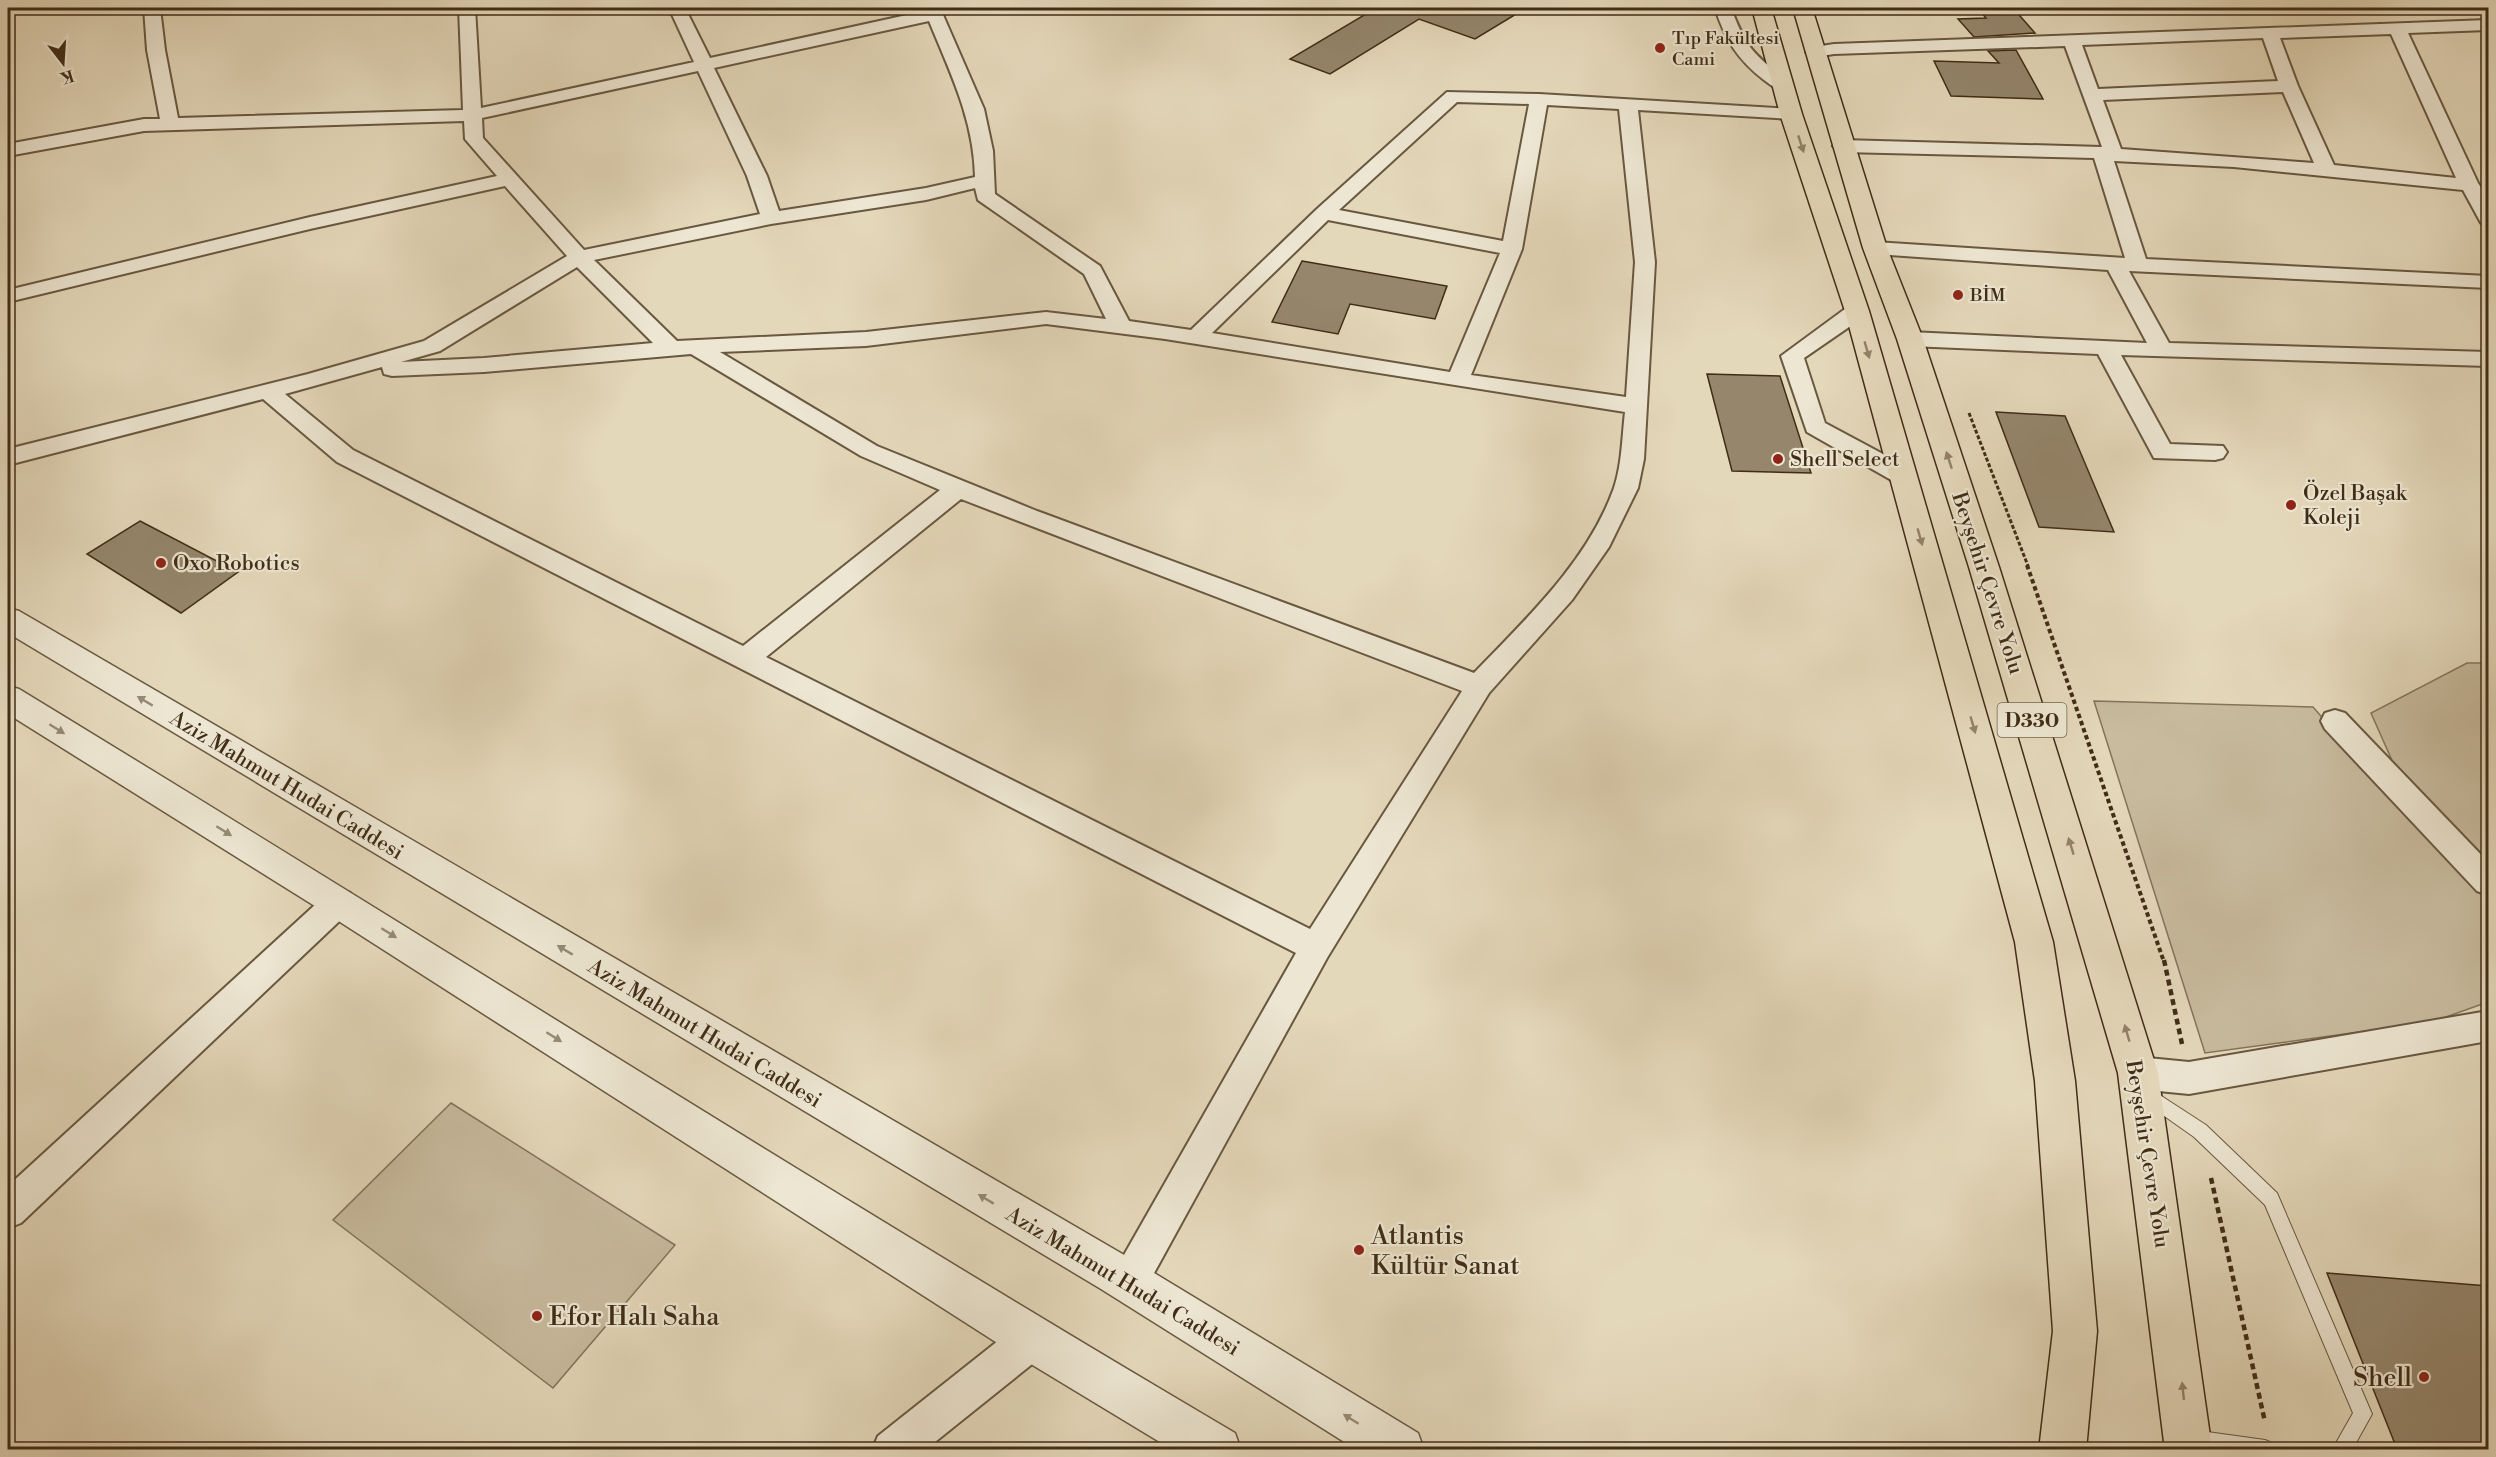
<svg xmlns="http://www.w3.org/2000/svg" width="2496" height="1457" viewBox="0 0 2496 1457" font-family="'Libre Bodoni',serif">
  <rect width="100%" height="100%" fill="#e4d8ba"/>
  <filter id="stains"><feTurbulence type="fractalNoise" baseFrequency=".00333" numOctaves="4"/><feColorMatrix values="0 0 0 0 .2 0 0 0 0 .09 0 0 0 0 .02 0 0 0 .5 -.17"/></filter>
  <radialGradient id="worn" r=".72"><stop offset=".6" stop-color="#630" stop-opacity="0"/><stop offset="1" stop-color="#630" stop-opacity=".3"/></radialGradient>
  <path fill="#c8bb9e" stroke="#84745a" stroke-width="1.5" d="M2467,663h18l3,4v199l-90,-92 -27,-61z
    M2094,701l219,6 103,118 72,75v102l-56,20 -227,31z
    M451,1103l224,142 -122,143 -220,-168z"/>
  <path fill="#95866c" stroke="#402d17" stroke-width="1.5" d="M1376,8h150l-51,31 -56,-20 -89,55 -40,-15z
    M1977,8h36l22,25 -61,4 -16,-18 28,-1z
    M2016,50l27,49 -92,-3 -17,-35 65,2 -11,-12z
    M1302,261l145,25 -12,33 -85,-15 -12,30 -66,-12z
    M1707,374l73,2 31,97 -79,-2z
    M1996,412l69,4 49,116 -75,-5z
    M140,521l98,51 -57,41 -94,-59z
    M2327,1273l161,13v163h-91z"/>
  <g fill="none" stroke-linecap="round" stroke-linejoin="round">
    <defs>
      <path id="service" d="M2149,1088l57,37 71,68 95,221 -20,36h-20l21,-37 -88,-208 -71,-68 -51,-36 -2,-5 2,-5z
        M2193,1430l72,10 7,3 2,7h-81l-7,-3 -3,-7 3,-7z"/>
      <path id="minor" d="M144,8h16l5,42 13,68 285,-8 -4,-102h16l6,100 213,-46 -25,-54h16l25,50 215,-47 -1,-3h16l44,101 9,42 2,43 105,72 29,55 62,9 126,-121 130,-117 92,2 252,15 9,5 -9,5 -153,-9 17,152 -11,197 -6,29 -29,59 -37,53 -83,93 -162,265 -185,337 -13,6 -13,-6 -6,-13 6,-13 180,-316 -959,-491 -74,-63 -255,66v-16l300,-75 116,-33 143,-85 -62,-70 -195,43 -302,73v-12l302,-73 187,-41 -32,-37 -1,-18 -320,10 -136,25v-12l136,-25h16l-13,-69zM929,21c21,51 45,99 46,156l-49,11 -147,23 -12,-35 -53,-108zM698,71l49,105 13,38 -176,36 -101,-112 -1,-20zM1457,102l72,2 -26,137 -164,-31zM1547,105l72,4 16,153 -9,135 -155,-22 51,-126zM975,188l3,12 106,74 22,45 -60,-7 -180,20 -189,9 -83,-81 177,-36 155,-24zM1328,220l172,33 -50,119 -238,-39zM577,267l76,76 -169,15 -83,4 39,-11zM1046,324l119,15 460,73c-3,25 -3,52 -11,76 -26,73 -88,131 -140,185l-437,-162 -160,-65 -157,-94 146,-6zM691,354l170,102 79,34 -197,156 -390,-196 -68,-56 97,-27 2,7 8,2 92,-4zM961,499l501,192 -152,238 -544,-272z
        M1715,8h16c15,40 23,47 57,73l3,4 -3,4c-11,2 -16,-3 -24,-9 -27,-21 -39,-41 -49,-72z
        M2488,20v10l-80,3 70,150 10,15v27l-7,-2 -18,-33 -229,-23 -120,-6 32,98 342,17v12l-359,-17 40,72 319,9v14l-367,-11 49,89 53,2 4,6 -4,6 -8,2 -61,-2 -56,-104 -188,-8 -8,-2 -3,-5 3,-5 8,-2 237,11 -39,-73 -233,-16 -7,-2 -3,-4 3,-4 7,-2 250,16 -31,-100 -252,-6 -9,-6 9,-6 260,7 -37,-101 -231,8 -19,3 -9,-5 3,-4 25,-4zM2391,34l65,144 -122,-13 -36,-79 -18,-48zM2263,38l15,43 -180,8 -16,-44zM2283,92l31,71 -193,-14 -18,-49z
        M1857,305l8,1 3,5 -3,5 -61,42 21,65 86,46 3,6 -3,6 -9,2 -9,-2 -86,-49 -26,-76 68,-50z
        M2335,710l10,3 143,149v33l-11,-4 -152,-162 -4,-8 4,-8z
        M339,889l11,4 5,9 -5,9 -329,312 -13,5v-42l320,-293z
        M2488,1011v30l-299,53 -51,-5 -12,-5 -5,-11 5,-11 12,-5 51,5z
        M1032,1320l14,5 5,14 -5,14 -121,97h-53l6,-14 140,-111z"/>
      <path id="tertiary" d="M8,608l11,3 1112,648 287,174 6,17h-67l-256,-161 -1093,-656z
        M8,686l11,3c406,247 807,503 1216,744l6,17h-68l-157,-95 -690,-442 -318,-199z"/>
      <path id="trunk" d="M1752,8h19l31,106 67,197 184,631 22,139 22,250 -11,119h-47l14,-119 -18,-250 -20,-139 -170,-631 -65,-197z
        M1793,8h19l75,240 36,91 76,228 159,506 54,377h-47l-47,-377 -149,-506 -72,-228 -34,-91z"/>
    </defs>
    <use href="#service" stroke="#695840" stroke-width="2"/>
    <use href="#minor" stroke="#695840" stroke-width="4"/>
    <use href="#tertiary" stroke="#695840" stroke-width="3"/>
    <use href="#trunk" stroke="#402d17" stroke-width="3"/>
    <path stroke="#402d17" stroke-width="3" stroke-dasharray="4 2" stroke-linecap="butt" d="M1969,413l59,153"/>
    <path stroke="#402d17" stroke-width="4" stroke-dasharray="4.5 3" stroke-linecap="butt" d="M2027,565l137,397"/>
    <path stroke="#402d17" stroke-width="4.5" stroke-dasharray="6 4" stroke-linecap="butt" d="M2164,960l18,84
      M2211,1178l54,244"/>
    <use href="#service" fill="#ede6d2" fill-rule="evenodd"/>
    <use href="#minor" fill="#ede6d2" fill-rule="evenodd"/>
    <use href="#tertiary" fill="#ede6d2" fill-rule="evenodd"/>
    <use href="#trunk" fill="#e4d8ba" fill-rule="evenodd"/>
  </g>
  <defs><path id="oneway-solid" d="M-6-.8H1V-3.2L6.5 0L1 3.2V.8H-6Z" transform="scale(1.5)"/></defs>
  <g fill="#928268">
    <use href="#oneway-solid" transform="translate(1801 144) rotate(72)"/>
    <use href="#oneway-solid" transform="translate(1867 350) rotate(74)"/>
    <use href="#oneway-solid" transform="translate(1949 460) rotate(-108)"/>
    <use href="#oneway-solid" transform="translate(1920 537) rotate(74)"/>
    <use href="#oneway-solid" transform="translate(1973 725) rotate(74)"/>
    <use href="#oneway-solid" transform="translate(2071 846) rotate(-107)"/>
    <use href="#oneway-solid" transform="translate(2127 1033) rotate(-106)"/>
    <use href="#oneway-solid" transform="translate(2183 1391) rotate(-96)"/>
  </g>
  <g fill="#968a74">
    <use href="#oneway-solid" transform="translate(145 701) rotate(-149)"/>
    <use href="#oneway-solid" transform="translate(57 729) rotate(32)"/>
    <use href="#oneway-solid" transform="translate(224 831) rotate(32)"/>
    <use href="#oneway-solid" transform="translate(389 933) rotate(32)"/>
    <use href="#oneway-solid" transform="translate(565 950) rotate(-149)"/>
    <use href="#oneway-solid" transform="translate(554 1037) rotate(32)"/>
    <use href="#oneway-solid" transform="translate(986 1199) rotate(-149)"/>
    <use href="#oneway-solid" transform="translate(1351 1419) rotate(-148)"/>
  </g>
  <g fill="#8f2418" stroke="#ede6d2" stroke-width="2">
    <circle cx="1660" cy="48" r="6"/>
    <circle cx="1958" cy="295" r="6"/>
    <circle cx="1778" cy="459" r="6"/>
    <circle cx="2291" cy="505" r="6"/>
    <circle cx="161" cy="563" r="6"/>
    <circle cx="1359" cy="1250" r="6"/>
    <circle cx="537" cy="1316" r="6"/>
    <circle cx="2424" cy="1377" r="6"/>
  </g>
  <g text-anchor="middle" stroke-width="4.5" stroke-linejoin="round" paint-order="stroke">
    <g font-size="18" fill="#402d17" stroke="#ede6d2" text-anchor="start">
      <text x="1672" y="44">Tıp Fakültesi<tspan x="1672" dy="21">Cami</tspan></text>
      <text x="1970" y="301">BİM</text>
    </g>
    <rect fill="#ede6d2" stroke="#74644f" stroke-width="1.5" x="1997.5" y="703" width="69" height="34" rx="4.5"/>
    <g font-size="20" font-weight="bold" fill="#402d17">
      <text x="2032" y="727">D330</text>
    </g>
    <g font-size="21" fill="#402d17" stroke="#ede6d2" text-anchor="start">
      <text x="1790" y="466">Shell Select</text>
      <text x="2303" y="500">Özel Başak<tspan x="2303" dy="24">Koleji</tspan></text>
      <text x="173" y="570">Oxo Robotics</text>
    </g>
    <g font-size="21" fill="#402d17" stroke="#ede6d2">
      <text transform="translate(1988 583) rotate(72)" y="7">Beyşehir Çevre Yolu</text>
      <text transform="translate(287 785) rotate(31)" y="7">Aziz Mahmut Hudai Caddesi</text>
      <text transform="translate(705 1033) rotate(31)" y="7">Aziz Mahmut Hudai Caddesi</text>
      <text transform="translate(2148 1154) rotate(81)" y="7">Beyşehir Çevre Yolu</text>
      <text transform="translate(1123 1281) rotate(31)" y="7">Aziz Mahmut Hudai Caddesi</text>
    </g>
    <g font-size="26" fill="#402d17" stroke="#ede6d2" text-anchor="start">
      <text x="1371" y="1244">Atlantis<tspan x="1371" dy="30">Kültür Sanat</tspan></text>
      <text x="549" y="1325">Efor Halı Saha</text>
      <text x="2412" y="1386" text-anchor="end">Shell</text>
    </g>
  </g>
  <rect width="2496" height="1457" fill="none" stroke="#e4d8ba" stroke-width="30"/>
  <rect x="9" y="9" width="2478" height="1439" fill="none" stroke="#402d17" stroke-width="3"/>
  <rect x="15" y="15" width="2466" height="1427" fill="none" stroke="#402d17" stroke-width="1.5"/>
  <g transform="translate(63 63) rotate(163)" stroke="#ede6d2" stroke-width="4.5" paint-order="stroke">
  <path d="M0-4.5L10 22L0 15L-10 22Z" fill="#402d17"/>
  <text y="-9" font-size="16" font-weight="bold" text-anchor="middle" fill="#402d17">K</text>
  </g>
  <rect width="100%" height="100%" filter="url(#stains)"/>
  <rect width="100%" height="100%" fill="url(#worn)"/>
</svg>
